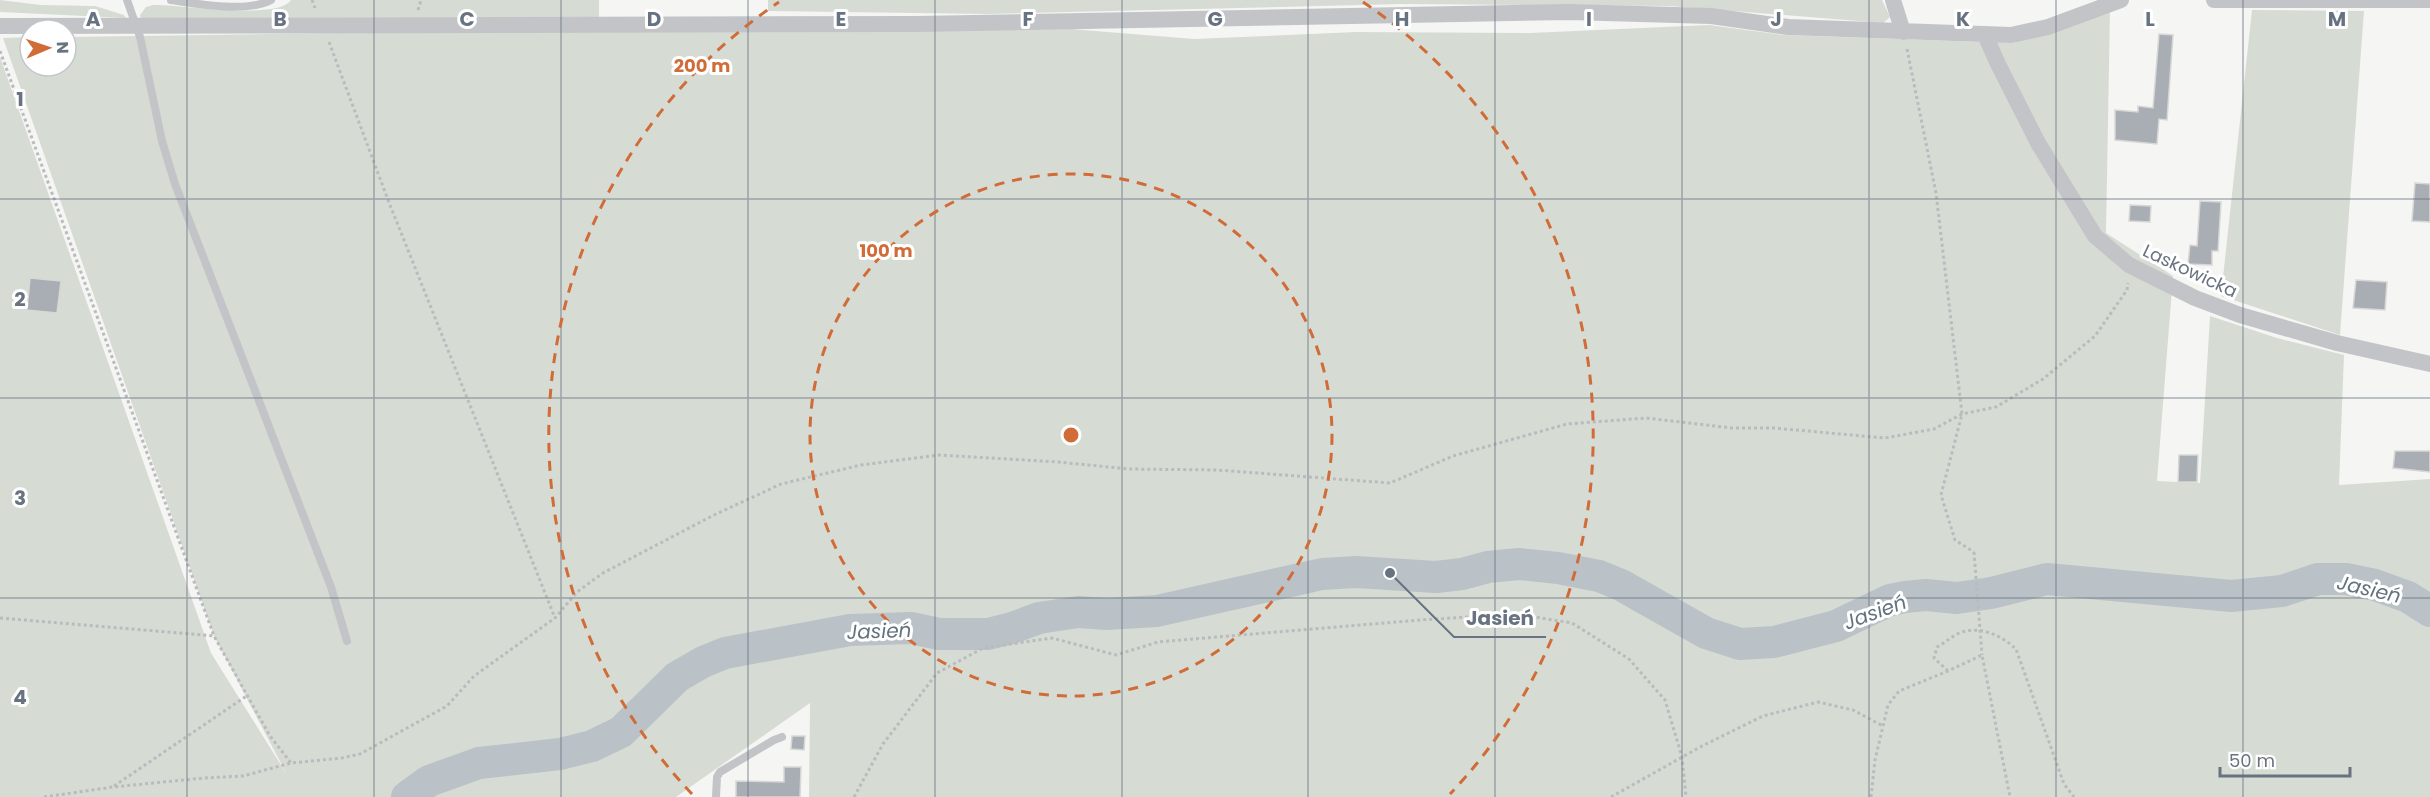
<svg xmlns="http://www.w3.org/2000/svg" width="2430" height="797" viewBox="0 0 2430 797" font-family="Poppins,sans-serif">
  <rect width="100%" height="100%" fill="#f5f6f3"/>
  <path fill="#d6dcd4" d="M0,0l41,5 54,1 29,9 2,3 -126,-6z
    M291,0h308v17l-458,1 -1,-3 6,-8 7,-2c25,-1 125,16 138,-5z
    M768,0h1114l8,17 -7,6 -213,-17 -268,-2 -415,10 -219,-3z
    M2110,10l-4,223 67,43 -16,205 43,2 10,-167 67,22 67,17 -5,130 91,-6v318h-1621l1,-94 -134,94h-676v-740l211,596 75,120 -72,-137 -211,-598 27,-1v29h36v-29l930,-14 198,16 162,-7 174,1 179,-8 74,10 229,8z
    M2252,10l112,1 -24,324 -119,-39z"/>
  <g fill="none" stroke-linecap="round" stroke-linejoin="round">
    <path stroke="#bac2c7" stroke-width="32" d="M407,797l22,-16 50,-18 81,-9 32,-8 29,-14 56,-55 26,-15 22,-9 125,-23 61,-2 28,6h49l24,-6 27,-10 39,-6 29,2 50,-3 165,-37 34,-2 80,5 26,-3 26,-7 31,-3 39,4 41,8 22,9 85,48 34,11 34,-2 62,-16 54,-26 15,-3 21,-2 31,3 34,-5 56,-14 184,17 51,-5 36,-12h28l29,6 33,12 22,14"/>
  </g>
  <path fill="#a8aeb4" stroke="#d7d7d5" stroke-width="1.5" d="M2159,34l14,1 -6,85 -8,-1 -2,25 -42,-4v-30l23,2v-6l15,2z
    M2415,183l15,1v38l-18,-1z
    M2200,201l21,1 -3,49h-6v14l-24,-1 2,-19 7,1z
    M2130,205l21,1 -1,16 -21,-1z
    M30,278l31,3 -4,32 -30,-3z
    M2356,280l31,2 -2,28 -32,-2z
    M2395,451h35v21l-37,-4z
    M2179,455h19l-1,27h-19z
    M792,736h13l-1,14 -13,-1z
    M784,767h17l-1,30h-64v-16l48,1z"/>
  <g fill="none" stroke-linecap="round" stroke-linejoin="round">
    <path stroke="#b9bbbe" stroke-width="3" stroke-dasharray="3 3" stroke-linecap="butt" d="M312,0l3,8
      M418,10l3,-10
      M329,42l59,158 167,418
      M1907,49l29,144 26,221 -21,81 14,45 19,12
      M0,51l214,585
      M0,618l214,18 56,100 21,27
      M1948,671l-14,-13 3,-11c8,-4 16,-12 25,-15 20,-6 40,4 54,17l48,135 10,13
      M114,786l134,-91
      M44,797l69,-10 91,-9 39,-2 48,-13 51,-5 18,-4 87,-48 27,-30 81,-58 22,-26 26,-19 109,-57 69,-32 80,-19 78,-10 119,7 71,7 88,1 173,13 63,-27 114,-32 79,-6 86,10h42l111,10 49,-9 28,-15 34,-7 47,-28 52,-43 32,-46 1,-7
      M854,797l29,-53 54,-71 46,-25 69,-10 64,17 42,-13 262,-22 96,-6 56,9 57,36 36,41 17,57 4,40
      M1611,797l91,-51 61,-30 55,-14 35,8 30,16
      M1871,797l4,-37 13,-55 11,-14 49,-20 34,-16 28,142"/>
    <path stroke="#c2c4c8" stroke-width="8" d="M127,0l13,37 22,104 13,43 156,403 16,54
      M171,0c26,4 76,13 100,0
      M716,797l1,-20 3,-5 54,-32 8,-3"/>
    <path stroke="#c2c4c8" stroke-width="16" d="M1893,0l10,32
      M2214,0h216
      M0,26l916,-2 653,-12 142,4 77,11 223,8 37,-8 73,-27
      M1985,35l13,29 40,79 57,93 34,29 66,33 45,17 97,28 93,21"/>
    <path stroke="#b9bbbe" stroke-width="3" stroke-dasharray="3 3" stroke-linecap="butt" d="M1974,552l8,103"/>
  </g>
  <path fill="none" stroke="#687381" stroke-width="1.5" stroke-opacity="0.55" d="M187,0v797M374,0v797M561,0v797M748,0v797M935,0v797M1122,0v797M1308,0v797M1495,0v797M1682,0v797M1869,0v797M2056,0v797M2243,0v797M0,199h2430M0,398h2430M0,598h2430"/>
  <g fill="none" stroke="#d16b37" stroke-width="3" stroke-dasharray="10 8">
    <circle cx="1071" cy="435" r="261"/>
    <path d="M692 794A522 522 0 0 1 779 2M1363 2A522 522 0 0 1 1450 794"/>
  </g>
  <g text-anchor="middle" stroke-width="6" stroke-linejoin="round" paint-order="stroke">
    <g font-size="18" fill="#687381" stroke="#fff">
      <text transform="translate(2190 271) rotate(25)" y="6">Laskowicka</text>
    </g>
    <g font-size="20" font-style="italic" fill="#63737d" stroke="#fff">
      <text transform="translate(2369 589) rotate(13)" y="7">Jasień</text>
      <text transform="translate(1875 612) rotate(-20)" y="7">Jasień</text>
      <text transform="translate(879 631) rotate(-2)" y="7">Jasień</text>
    </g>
  </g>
  <g font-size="20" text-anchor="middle" font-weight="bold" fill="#687381" stroke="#fff" stroke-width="6" stroke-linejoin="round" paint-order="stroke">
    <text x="93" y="26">A</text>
    <text x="280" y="26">B</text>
    <text x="467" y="26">C</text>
    <text x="654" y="26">D</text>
    <text x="841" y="26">E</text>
    <text x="1028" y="26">F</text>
    <text x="1215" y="26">G</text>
    <text x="1402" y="26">H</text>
    <text x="1589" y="26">I</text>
    <text x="1776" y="26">J</text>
    <text x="1963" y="26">K</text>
    <text x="2150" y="26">L</text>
    <text x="2337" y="26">M</text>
    <text x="20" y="106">1</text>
    <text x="20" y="306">2</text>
    <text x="20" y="505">3</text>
    <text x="20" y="704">4</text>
  </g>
  <circle cx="1071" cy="435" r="9" fill="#d16b37" stroke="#fff" stroke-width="3"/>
  <g font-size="18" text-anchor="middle" font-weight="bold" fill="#d16b37" stroke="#fff" stroke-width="6" stroke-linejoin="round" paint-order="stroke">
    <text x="702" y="72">200 m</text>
    <text x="886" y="257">100 m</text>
  </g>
  <path fill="none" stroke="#687381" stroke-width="2" d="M1390 573L1454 637H1546"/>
  <circle fill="#687381" stroke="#fff" stroke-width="2" cx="1390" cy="573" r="6"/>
  <g font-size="20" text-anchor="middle" font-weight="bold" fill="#687381" stroke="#fff" stroke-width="6" stroke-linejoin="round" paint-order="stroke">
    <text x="1500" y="625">Jasień</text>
  </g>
  <g transform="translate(48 48) rotate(88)"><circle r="28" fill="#ffffff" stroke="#c3c7cd" stroke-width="1.5"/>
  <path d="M0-4.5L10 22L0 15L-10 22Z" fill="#d16b37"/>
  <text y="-9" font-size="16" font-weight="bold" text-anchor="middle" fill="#687381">N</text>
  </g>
  <path d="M2220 767v9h130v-9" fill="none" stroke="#687381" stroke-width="3"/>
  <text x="2229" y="767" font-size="18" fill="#687381" stroke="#ffffff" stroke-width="4.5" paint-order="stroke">50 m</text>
</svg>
